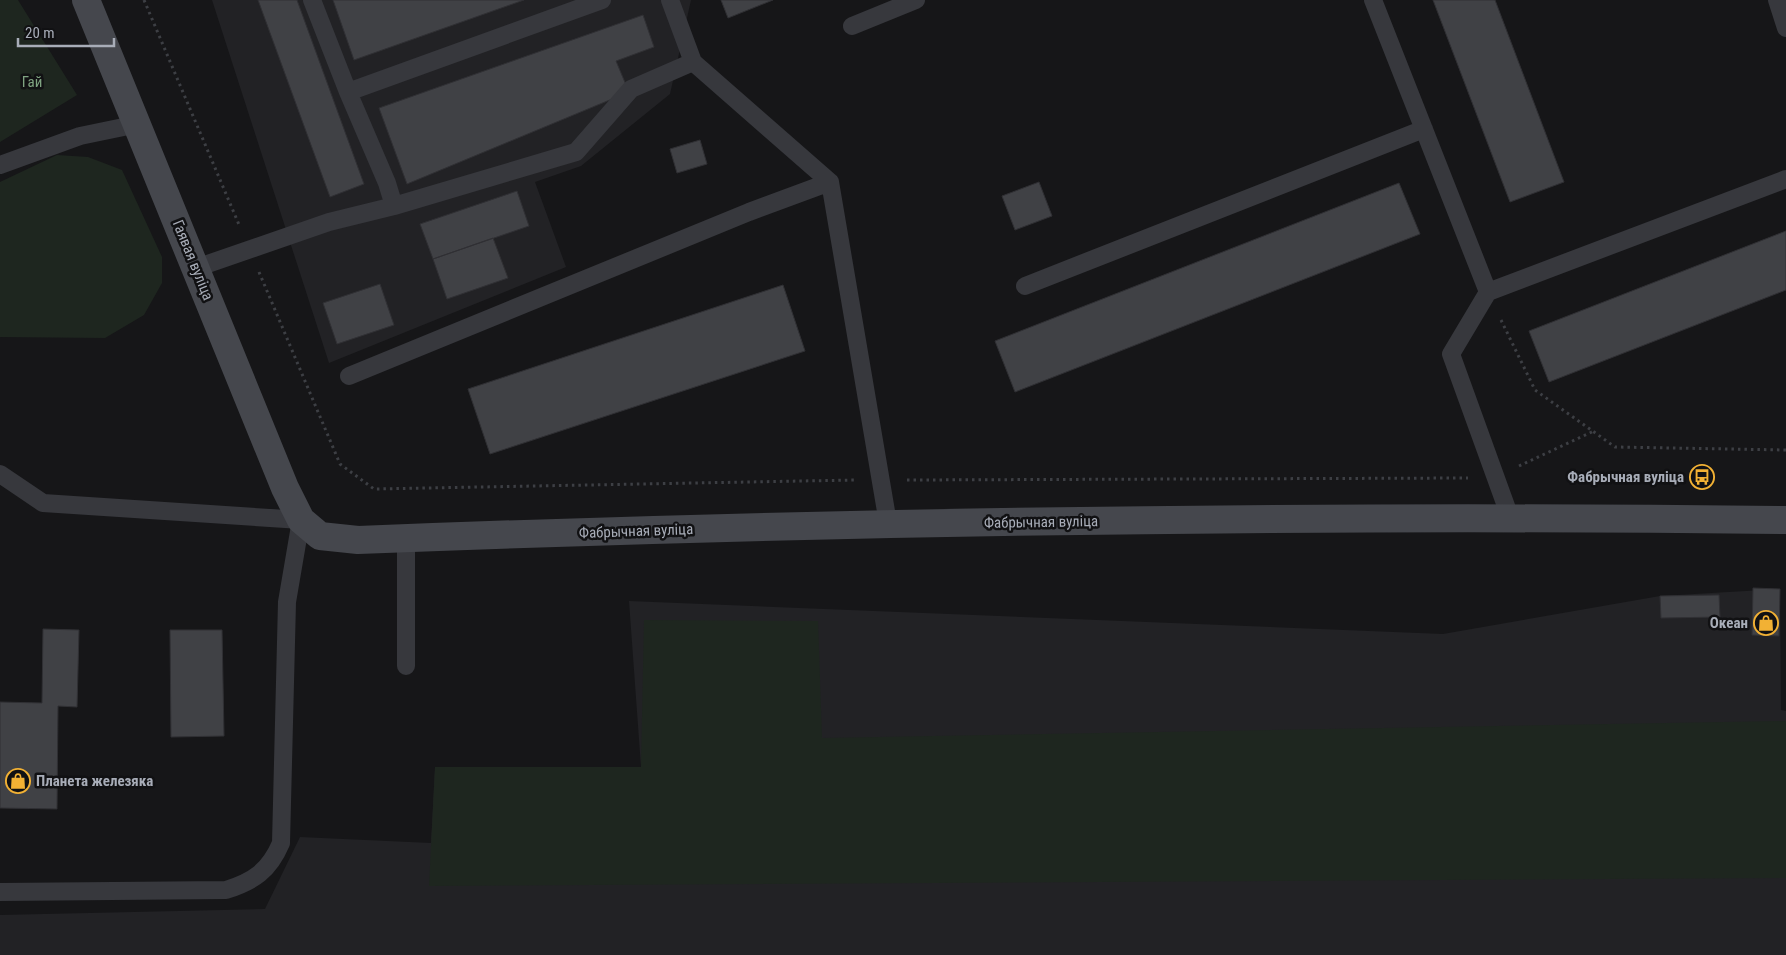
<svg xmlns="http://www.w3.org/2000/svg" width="1786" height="955" viewBox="0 0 1786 955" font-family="'Roboto Condensed',sans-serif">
  <rect width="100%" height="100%" fill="#161618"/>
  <path fill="#222225" d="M212,0h479l-21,94 -89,72 -46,16 31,85 -237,96z
    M1780,589l1,121 5,1v244h-1786v-40l265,-6 35,-72 131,6 4,-76h206l-12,-166 814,33 217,-38z"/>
  <path fill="#1e261f" d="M0,0h18l59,95 -77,47z
    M57,155l31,2 34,13 40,87v26l-18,32 -39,23 -105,-1v-155z
    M644,620l174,1 4,117 964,-17v157l-1357,8 6,-119h206z"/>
  <path fill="#404145" stroke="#303034" d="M258,0h39l67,184 -34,13z
    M333,0h191l-170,60z
    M721,0h52l-45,18z
    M1433,0h62l69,182 -54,20z
    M643,15l11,32 -38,14 13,31 -222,92 -28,-76z
    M700,140l7,24 -30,9 -7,-24z
    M1039,182l13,34 -37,14 -13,-34z
    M1399,183l21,51 -405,158 -20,-51z
    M517,191l12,35 -96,33 -13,-35z
    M1786,231v59l-237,92 -20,-51z
    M493,238l15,40 -61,21 -14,-40z
    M380,284l14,41 -57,19 -14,-41z
    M783,285l22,66 -315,103 -22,-65z
    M1753,588l27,1 -1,47 -27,-1z
    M1719,595l1,22 -59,1 -1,-22z
    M43,629l36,1 -2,77 -19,-1 -1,103 -57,-1v-106l42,1z
    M170,630h52l2,106 -53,1z"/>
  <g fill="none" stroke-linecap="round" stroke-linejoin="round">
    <path stroke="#3d3f44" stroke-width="3" stroke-dasharray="2.5 4" stroke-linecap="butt" d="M144,0l96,227
      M259,272l81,192 34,25 481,-9
      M1501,320l34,70 80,57 171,3
      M1519,466l75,-35
      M907,480l561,-2"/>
    <path stroke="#37383d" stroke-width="18" d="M312,0l36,92 39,91 7,23
      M670,0l23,62 137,120 58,341
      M1373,0l115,292 -37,62 59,163
      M1777,0l9,28
      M852,26l64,-26
      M348,92l254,-92
      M0,165l80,-29 58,-12
      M196,268l133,-46 65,-16 182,-54 55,-63 62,-27
      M1025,286l399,-157
      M1488,292l298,-113
      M349,376l400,-164 81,-30
      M0,474l43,29 258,17 -14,82 -6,241c-12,28 -27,38 -55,47l-226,2
      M406,666v-127"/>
    <path stroke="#45474d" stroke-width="28" d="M86,0l199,488 16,32 19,16 38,4c476,-19 952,-25 1428,-20"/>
  </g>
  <defs>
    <symbol id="bus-ring" viewBox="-11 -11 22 22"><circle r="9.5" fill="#111113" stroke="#f2b134" stroke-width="1.5"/><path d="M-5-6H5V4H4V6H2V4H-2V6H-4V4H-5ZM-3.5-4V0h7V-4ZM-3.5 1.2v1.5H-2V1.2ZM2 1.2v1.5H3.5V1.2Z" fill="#f2b134"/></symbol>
    <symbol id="shop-ring" viewBox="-11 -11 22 22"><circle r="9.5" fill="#111113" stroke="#f2b134" stroke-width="1.5"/><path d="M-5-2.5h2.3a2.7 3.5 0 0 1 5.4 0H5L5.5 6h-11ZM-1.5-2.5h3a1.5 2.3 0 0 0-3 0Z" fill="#f2b134"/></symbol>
  </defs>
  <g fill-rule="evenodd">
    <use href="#bus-ring" x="1688" y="463" width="28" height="28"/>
    <use href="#shop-ring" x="1752" y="609" width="28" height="28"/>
    <use href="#shop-ring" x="4" y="767" width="28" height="28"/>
  </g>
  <g text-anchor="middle" stroke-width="5" stroke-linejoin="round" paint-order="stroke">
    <g font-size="15" fill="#7fa381" stroke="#111113">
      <text x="32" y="87">Гай</text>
    </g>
    <g font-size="15" fill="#a8adb8" stroke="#111113">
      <text transform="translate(193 260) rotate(68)" y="5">Гаявая вуліца</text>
      <text transform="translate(1041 522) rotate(-1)" y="5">Фабрычная вуліца</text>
      <text transform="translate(636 531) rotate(-2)" y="5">Фабрычная вуліца</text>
    </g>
    <g font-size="15" font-weight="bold" fill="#a8adb8" stroke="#111113" text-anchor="end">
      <text x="1684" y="482">Фабрычная вуліца</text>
      <text x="1748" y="628">Океан</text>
      <text x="36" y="786" text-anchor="start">Планета железяка</text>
    </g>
  </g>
  <path d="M18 38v8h96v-8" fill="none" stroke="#a8adb8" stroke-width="2.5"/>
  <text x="25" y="38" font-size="15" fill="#a8adb8" stroke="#111113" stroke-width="4" paint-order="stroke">20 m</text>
</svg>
